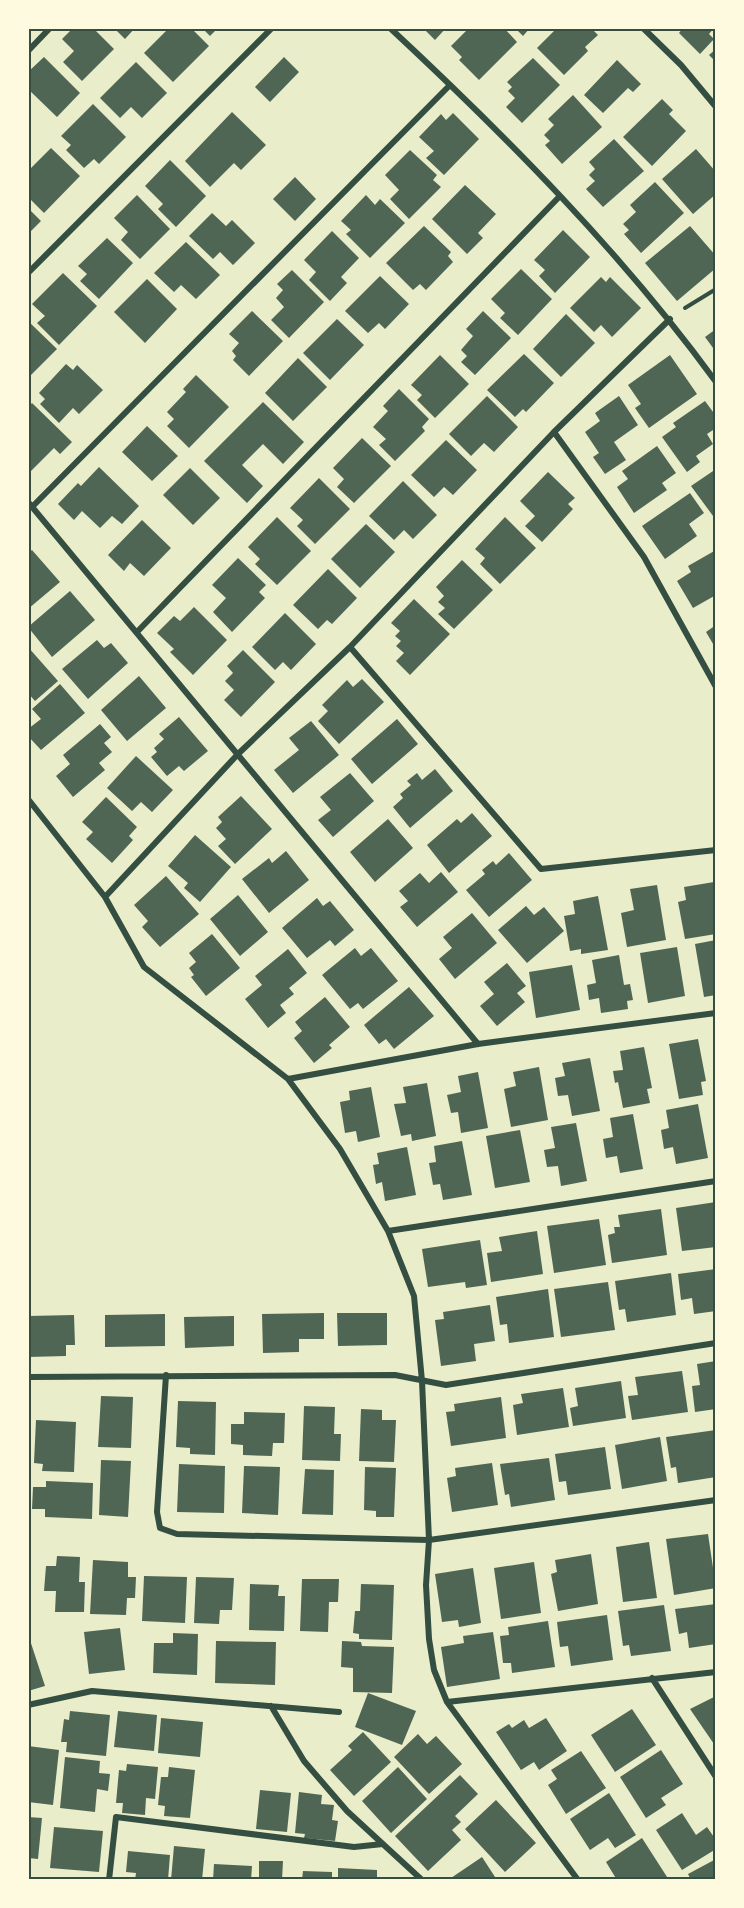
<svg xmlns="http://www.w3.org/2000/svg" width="744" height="1908" viewBox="0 0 744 1908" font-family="'Fira Sans',sans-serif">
  <rect width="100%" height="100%" fill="#e9edc9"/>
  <path fill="#4f6655" d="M73,28h20l21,21 -32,32 -19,-19 11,-11 -12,-12z
    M114,28h21l-10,11z
    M169,28h22l18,18 -36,36 -29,-29z
    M202,28h16l-8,8z
    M423,28h23l-11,12z
    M469,28h35l13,14 -38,38 -20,-20 3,-3 -11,-11z
    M515,28h15l-7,8z
    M557,28h34l7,7 -13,12 3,4 -24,24 -27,-27z
    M683,28h31l-5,6 5,5 -14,15 -21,-21z
    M716,49v13l-7,-7z
    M44,57l36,36 -23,24 -29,-28v-17z
    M284,57l15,15 -29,30 -15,-15z
    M533,58l27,27 -38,38 -16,-16 9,-9 -7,-7 4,-4 -5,-5z
    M617,60l24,24 -8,8 -5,-4 -25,25 -19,-18z
    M136,62l31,31 -25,25 -11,-11 -11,11 -20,-20z
    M573,95l29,32 -40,37 -17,-19 5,-4 -6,-6 10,-10 -6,-6z
    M662,99l11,11 -4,4 17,17 -34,35 -29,-29z
    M93,104l33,33 -27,27 -5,-5 -10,9 -18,-18 5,-5 -10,-9z
    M232,112l34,33 -25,25 -7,-7 -24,24 -25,-26z
    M453,113l26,26 -35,36 -18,-17 8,-7 -15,-14 22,-23 5,6z
    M614,139l30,32 -41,36 -17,-18 9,-8 -6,-6 6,-6 -6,-7z
    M51,148l29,28 -36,37 -16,-16v-26z
    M696,149l20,23v22l-23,20 -31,-35z
    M410,150l27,25 -4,5 8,7 -32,32 -19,-20 9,-9 -14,-15z
    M170,160l36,36 -30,31 -18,-18 5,-5 -18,-18z
    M295,177l21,22 -21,22 -22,-22z
    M655,182l29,31 -43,40 -17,-19 5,-4 -6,-6 13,-12 -6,-7z
    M465,185l31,29 -18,19 5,5 -16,16 -35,-35z
    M137,195l33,34 -30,30 -19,-19 7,-8 -14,-14z
    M366,195l9,10 5,-6 25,24 -35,35 -24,-24 5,-4 -10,-9z
    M28,208l13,13 -13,13z
    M212,213l14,13 6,-6 23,23 -22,22 -13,-13 -7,7 -24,-23z
    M424,226l27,26 -3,4 5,6 -27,28 -6,-6 -7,6 -27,-27z
    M690,226l26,30v12l-39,33 -32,-38z
    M563,230l27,27 -35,36 -16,-17 6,-6 -11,-10z
    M332,231l27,27 -18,19 6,6 -17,18 -21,-21 7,-8 -12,-12z
    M107,238l26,25 -34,36 -19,-18 7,-7 -9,-8z
    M186,242l34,33 -24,24 -15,-14 -7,7 -20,-19z
    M521,269l31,30 -34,36 -18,-17 5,-5 -14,-14z
    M292,270l32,32 -35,36 -18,-18 13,-13 -8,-9 7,-8 -6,-6z
    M63,273l34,33 -38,39 -22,-22 8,-7 -13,-12z
    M380,276l29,28 -24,25 -6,-6 -11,10 -23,-22z
    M601,277l5,5 4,-5 31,31 -29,29 -11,-12 -7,7 -24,-24z
    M147,279l30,30 -32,34 -31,-31z
    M252,311l31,30 -34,35 -16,-16 3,-4 -4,-5 7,-8 -10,-9z
    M483,311l28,27 -36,37 -14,-13 6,-6 -6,-6 12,-14 -7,-7z
    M566,314l29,29 -34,34 -28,-28z
    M337,319l27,26 -34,35 -27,-27z
    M28,321l29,28 -29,29z
    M716,329v23l-11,-15z
    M524,354l30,29 -28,29 -3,-3 -8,8 -28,-27z
    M440,355l29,29 -34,34 -18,-18 5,-5 -11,-10z
    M670,355l27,39 -48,34 -14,-20 6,-4 -13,-19z
    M298,358l29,29 -34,34 -28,-28z
    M66,364l7,6 4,-5 26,25 -24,24 -6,-6 -14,15 -19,-19 5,-5 -6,-6z
    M196,375l33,32 -40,41 -22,-22 7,-7 -7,-7 19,-20 -3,-3z
    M399,389l30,30 -7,8 3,4 -30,30 -16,-16 7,-6 -13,-12 15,-16 -5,-5z
    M487,396l31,31 -24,25 -10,-9 -13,13 -22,-22z
    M619,396l19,29 -24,17 12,18 -21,14 -12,-17 6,-4 -14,-21 15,-11 -5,-8z
    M705,401l11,15v12l-9,6 6,10 -17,12 4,6 -13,10 -25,-35 14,-10 -3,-4z
    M263,402l41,40 -21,22 -20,-20 -21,21 21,21 -16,17 -43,-42z
    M32,403l40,39 -12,12 -6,-6 -26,26v-67z
    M147,426l31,30 -26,25 -30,-29z
    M362,438l29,28 -37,37 -17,-16 7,-8 -11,-11z
    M446,440l31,30 -24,25 -9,-8 -10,10 -23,-22z
    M657,446l19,27 -14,10 5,7 -33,23 -17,-26 11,-8 -6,-8z
    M99,467l40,39 -17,18 -10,-8 -12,12 -18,-17 -8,9 -16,-16 20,-21 3,3z
    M190,468l30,30 -27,27 -30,-30z
    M716,469v51l-25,-34z
    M548,472l27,26 -7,6 5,5 -31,33 -17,-16 10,-10 -15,-15z
    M319,478l31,31 -35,35 -18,-18 6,-6 -13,-12z
    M403,481l34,34 -24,24 -9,-9 -10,10 -25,-24z
    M690,493l14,20 -15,11 8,12 -32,23 -23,-33z
    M277,517l34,34 -34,34 -22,-21 5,-5 -12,-12z
    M505,517l31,31 -36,36 -20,-20 5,-6 -10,-9z
    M142,520l29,28 -27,28 -14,-13 -6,8 -16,-16z
    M366,524l29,28 -35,36 -29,-29z
    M32,550l28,32 -32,27v-56z
    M716,550v45l-23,13 -16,-27 14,-9 -3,-6z
    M238,558l28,27 -7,7 6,6 -33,34 -19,-20 13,-14 -14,-13z
    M462,560l31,30 -39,39 -16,-15 7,-6 -7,-6 6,-6 -8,-9z
    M328,569l29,29 -25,26 -5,-4 -9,9 -25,-24z
    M70,591l25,29 -43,37 -24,-30z
    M414,599l36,35 -40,41 -14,-14 8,-8 -8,-7 5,-5 -6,-5 5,-5 -9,-8z
    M194,607l33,33 -34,35 -23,-23 4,-3 -17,-16 17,-17 6,5z
    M285,613l31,31 -25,26 -8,-8 -8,8 -23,-23z
    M716,625v24l-10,-17z
    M97,640l7,8 7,-5 17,20 -40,36 -26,-30z
    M28,647l30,34 -23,20 -7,-8z
    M243,650l32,32 -34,35 -17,-17 10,-10 -9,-9 8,-8 -6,-7z
    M139,676l27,32 -39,33 -26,-31z
    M362,679l22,23 -45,42 -21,-23 10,-10 -6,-6 25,-25 6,7z
    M60,684l25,29 -44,37 -13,-14v-7l13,-10 -9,-10z
    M179,717l29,34 -24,20 -5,-5 -12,10 -16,-19 6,-5 -3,-4 10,-9 -5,-5z
    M397,719l21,25 -46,40 -21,-25z
    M311,721l28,34 -46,38 -19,-23 25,-20 -10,-12z
    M100,724l11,13 -7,6 8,9 -13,11 6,7 -32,27 -17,-21 14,-12 -7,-9z
    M136,756l37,34 -21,22 -11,-10 -9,9 -25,-23z
    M435,769l18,22 -43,37 -17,-21 10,-9 -3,-4 11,-9 -4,-4 10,-8 5,7z
    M350,773l24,28 -41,36 -15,-17 13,-10 -11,-13z
    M241,796l31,33 -37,35 -17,-18 8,-7 -10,-11 6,-6 -4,-5z
    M106,797l31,30 -8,9 4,4 -21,23 -26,-24 7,-7 -11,-10z
    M472,813l20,23 -43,37 -22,-28 30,-26 4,4z
    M388,819l25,29 -38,34 -25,-30z
    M195,835l36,32 -31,35 -16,-14 4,-5 -20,-17z
    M286,851l23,29 -40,33 -27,-34 27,-21 3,5z
    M509,853l23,27 -43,37 -23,-27 19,-16 -3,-4 11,-9 3,4z
    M441,872l17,20 -41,35 -17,-20 8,-6 -9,-10 21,-18 9,10z
    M166,876l33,38 -39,33 -18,-20 6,-6 -14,-16z
    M714,882l2,52 -31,5 -7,-37 8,-2 -2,-13z
    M657,885l9,55 -39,7 -6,-34 13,-3 -4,-21z
    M238,895l30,37 -28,24 -30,-37z
    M598,896l10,54 -27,4v-5l-11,2 -6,-35 11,-2 -2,-13z
    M317,898l6,8 7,-5 24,29 -19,16 -5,-6 -23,18 -25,-30z
    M526,906l8,9 10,-8 20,24 -37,32 -29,-33z
    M472,913l25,30 -42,36 -16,-20 13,-11 -9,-11z
    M212,934l28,34 -34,28 -15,-19 3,-2 -5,-7 7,-6 -7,-9z
    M716,940v55l-12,2 -9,-53z
    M677,947l8,49 -37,7 -8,-50z
    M355,948l6,8 10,-8 27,33 -35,28 -5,-6 -8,6 -28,-34z
    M288,949l19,24 -18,15 5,6 -14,11 6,8 -18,15 -23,-29 17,-14 -7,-9z
    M619,955l5,30 6,-1 3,16 -6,1 1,8 -27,4 -2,-15 -10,2 -2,-15 9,-2 -4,-23z
    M507,963l19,23 -9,7 8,9 -28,24 -17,-20 14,-12 -10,-12z
    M572,965l8,45 -44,8 -7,-46z
    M409,987l25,29 -40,33 -8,-10 -7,5 -15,-19z
    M325,997l25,30 -21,18 3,3 -18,15 -20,-25 8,-7 -7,-9z
    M698,1039l8,42 -5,1 2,13 -24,4 -10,-55z
    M644,1047l8,41 -5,1 3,14 -27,5 -5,-26 -3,1 -2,-12 10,-1 -3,-19z
    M590,1058l10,53 -28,5 -4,-21 -10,1 -3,-18 10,-2 -3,-13z
    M539,1067l9,53 -37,7 -7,-38 12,-3 -3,-14z
    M478,1072l10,56 -27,5 -3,-21 -7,1 -4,-18 14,-3 -3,-16z
    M427,1083l9,53 -24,5 -1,-7 -10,2 -7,-32 12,-1 -3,-16z
    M371,1087l9,50 -22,5 -2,-11 -11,2 -5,-31 10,-2 -1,-9z
    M698,1104l10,54 -32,6 -3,-17 -9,2 -3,-19 8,-2 -3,-18z
    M633,1114l10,55 -23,4 -3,-17 -11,2 -3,-19 10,-2 -3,-19z
    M576,1123l11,58 -26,5 -3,-20 -11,1 -3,-17 11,-2 -4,-21z
    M520,1130l10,52 -35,6 -9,-52z
    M462,1141l10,54 -29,5 -3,-16 -7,1 -4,-22 7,-1 -2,-16z
    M407,1147l9,48 -31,6 -3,-19 -6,2 -3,-19 6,-1 -2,-11z
    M716,1202v45l-34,4 -6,-43z
    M661,1209l6,46 -55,8 -4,-28 7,-2 -1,-6h6l-2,-12z
    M599,1219l7,46 -52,8 -7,-47z
    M537,1231l6,43 -52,8 -4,-29 15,-2 -3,-14z
    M480,1240l7,45 -21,3 -1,-6 -37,5 -6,-38z
    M716,1269v42l-22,3 -2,-16 -11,2 -3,-26z
    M671,1273l5,42 -49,7 -2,-13 -6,1 -4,-29z
    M608,1282l7,48 -54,7 -7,-48z
    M548,1289l6,48 -45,6 -2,-19 -7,1 -4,-28z
    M490,1305l5,36 -21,3 2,17 -35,5 -6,-46 9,-1 -1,-7z
    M324,1313v26h-25v13l-36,1 -1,-39z
    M337,1313h50v32l-49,1z
    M165,1314v32l-60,1v-32z
    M74,1315l1,30h-9v11l-38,1v-41z
    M234,1316v30l-49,2 -1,-31z
    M716,1361v48l-21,3 -3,-26 8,-1 -3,-21z
    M682,1371l6,41 -56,8 -4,-24 10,-1 -3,-18z
    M621,1381l5,37 -53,8 -3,-18 8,-2 -3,-18z
    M563,1388l6,39 -52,8 -4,-30 10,-2 -2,-9z
    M101,1396l32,1 -2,51 -33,-1z
    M501,1397l5,41 -55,8 -5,-34 9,-1 -1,-7z
    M178,1401l38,1 -1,53 -25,-1v-6l-14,-1z
    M304,1406l31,1 -1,27h7l-1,27 -38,-1z
    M361,1409l21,1v10h14l-2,42 -35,-1z
    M244,1412l41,1 -1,30h-11l-1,13 -29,-1v-10l-12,-1v-20h13z
    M36,1420l40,2 -2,50 -32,-1 1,-7 -9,-1z
    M716,1430v47l-38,6 -2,-16 -5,1 -5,-31z
    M660,1437l7,44 -45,8 -7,-44z
    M605,1447l6,42 -43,6 -2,-14 -7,1 -4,-28z
    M549,1458l6,42 -44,7 -2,-13 -4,1 -5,-31z
    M101,1460l30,1 -3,56 -29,-2z
    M492,1463l6,42 -46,7 -5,-34 9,-2 -1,-8z
    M179,1464l46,2 -1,47 -47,-1z
    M244,1466l36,1 -2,48 -36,-2z
    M365,1467l31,1 -2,49h-18v-6l-12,-1z
    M305,1469l29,1 -1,45 -31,-1z
    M46,1481l47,2 -1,36 -47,-2v-8h-13l1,-22h13z
    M708,1534l8,54 -42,7 -8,-56z
    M649,1542l8,56 -34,4 -7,-55z
    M591,1554l7,50 -40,7 -7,-37 6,-2 -2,-12z
    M57,1556l23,1 -1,25h6l-1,30h-29l1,-21h-12l2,-25h10z
    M93,1560l35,2v15h8l-1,21h-8l-1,17 -36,-1z
    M534,1562l7,51 -40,6 -7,-51z
    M473,1568l8,55 -22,4 -1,-7 -16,2 -7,-48z
    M144,1576l43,1 -2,46 -43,-2z
    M196,1577l38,1 -2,32h-12l-1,14 -25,-1z
    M302,1579h37l-1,23h-9l-1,30 -28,-1z
    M250,1584l29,1 -1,11h7l-1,35 -35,-1z
    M361,1584l33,1 -2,55 -33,-1v-5l-6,-1 2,-22h5z
    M716,1604v40l-27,4 -2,-16 -8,2 -4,-25z
    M664,1605l7,46 -40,5 -2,-11 -6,1 -5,-35z
    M607,1615l6,45 -42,6 -3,-20 -8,1 -3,-25z
    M548,1621l7,46 -43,6 -1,-10h-8l-3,-27 9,-1 -1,-8z
    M120,1628l5,42 -36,4 -5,-42z
    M493,1632l7,47 -53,8 -6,-40 23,-4 -1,-7z
    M173,1633l25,1 -1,41 -44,-2 1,-30h19z
    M28,1634l17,52 -17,5z
    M216,1641l60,1 -1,43 -60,-2z
    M342,1641l19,1 1,4 32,1 -2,46 -39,-1v-24l-12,-1z
    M368,1693l48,18 -14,34 -47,-18z
    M716,1696v51l-26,-38z
    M632,1709l24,36 -41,27 -24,-37z
    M70,1711l40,4 -4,41 -40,-4 1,-10h-6l3,-23 5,1z
    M118,1711l39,4 -3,36 -40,-4z
    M161,1718l42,4 -3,35 -42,-4z
    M546,1718l21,33 -28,19 -5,-8 -13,8 -25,-38 13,-8 3,4 12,-8 5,8z
    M363,1732l28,30 -37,34 -24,-26 22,-20 -4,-4z
    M418,1734l9,10 9,-8 26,28 -33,30 -35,-37z
    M28,1746l31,4 -6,55 -25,-3z
    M661,1750l22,34 -22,14 5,7 -20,13 -26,-41z
    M581,1751l25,37 -40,26 -18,-29 9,-6 -6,-9z
    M65,1757l35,4 -1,12 11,1 -2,17 -11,-2 -2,23 -35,-4z
    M127,1764l31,3 -3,32 -9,-1 -1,17 -23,-2 1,-10h-7l3,-33 7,1z
    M169,1767l26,3 -5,48 -26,-2 1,-10 -7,-1 3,-28h7z
    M398,1767l29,32 -36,34 -29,-32z
    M460,1775l18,19 -23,22 6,6 -9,8 9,10 -33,31 -33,-35z
    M260,1790l31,3 -4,39 -31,-3z
    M299,1792l23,3 -1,9 13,1 -2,15 6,1 -3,20 -31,-3 1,-4 -10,-1z
    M609,1793l27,42 -21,13 -7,-10 -18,12 -20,-31z
    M496,1800l40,43 -31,29 -40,-43z
    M682,1813l14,22 11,-8 9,13v9l-34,21 -26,-40z
    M28,1817l14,1 -4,41 -10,-1z
    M54,1827l49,4 -4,41 -49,-4z
    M642,1838l27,42h-52l-11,-18z
    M174,1846l31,3 -3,31h-31z
    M128,1851l42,4 -2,25h-33l1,-7 -10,-1z
    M482,1857l15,23h-49z
    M716,1859v21h-25l-3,-6z
    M259,1861h24l-1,19h-23z
    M214,1864l38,2 -1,14h-38z
    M338,1868l39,2v10h-39z
    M303,1871l29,1v8h-30z"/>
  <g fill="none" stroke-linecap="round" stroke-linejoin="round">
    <path stroke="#344e41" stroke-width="4" d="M685,308l31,-19"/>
    <path stroke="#344e41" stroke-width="6" d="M390,28c117,109 232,225 326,354
      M643,28l38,37 35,42
      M28,51l22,-23
      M28,273l244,-245
      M554,432l90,125 72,130
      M28,502l450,542
      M32,507l418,-422
      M137,632l422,-435
      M350,647l191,222 175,-19
      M28,799l77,98 39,70 144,112 52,70 48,82 26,65 8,85 7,159 -3,45 3,54 5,31 13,32 131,178
      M105,897l133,-143 112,-107 204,-215 116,-113
      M288,1079l190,-35 238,-31
      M388,1231l328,-50
      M166,1375l-9,137 3,16 17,6 252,6 287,-40
      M28,1377l367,-2 51,10 270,-42
      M652,1678l64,99
      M447,1702l269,-30
      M28,1705l64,-14 247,21
      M271,1706l33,55 43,50 75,69
      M109,1880l7,-63 238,30 29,-3"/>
  </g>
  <rect width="744" height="1908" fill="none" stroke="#fefae0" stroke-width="60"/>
  <rect x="30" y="30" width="684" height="1848" fill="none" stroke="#344e41" stroke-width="2"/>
</svg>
